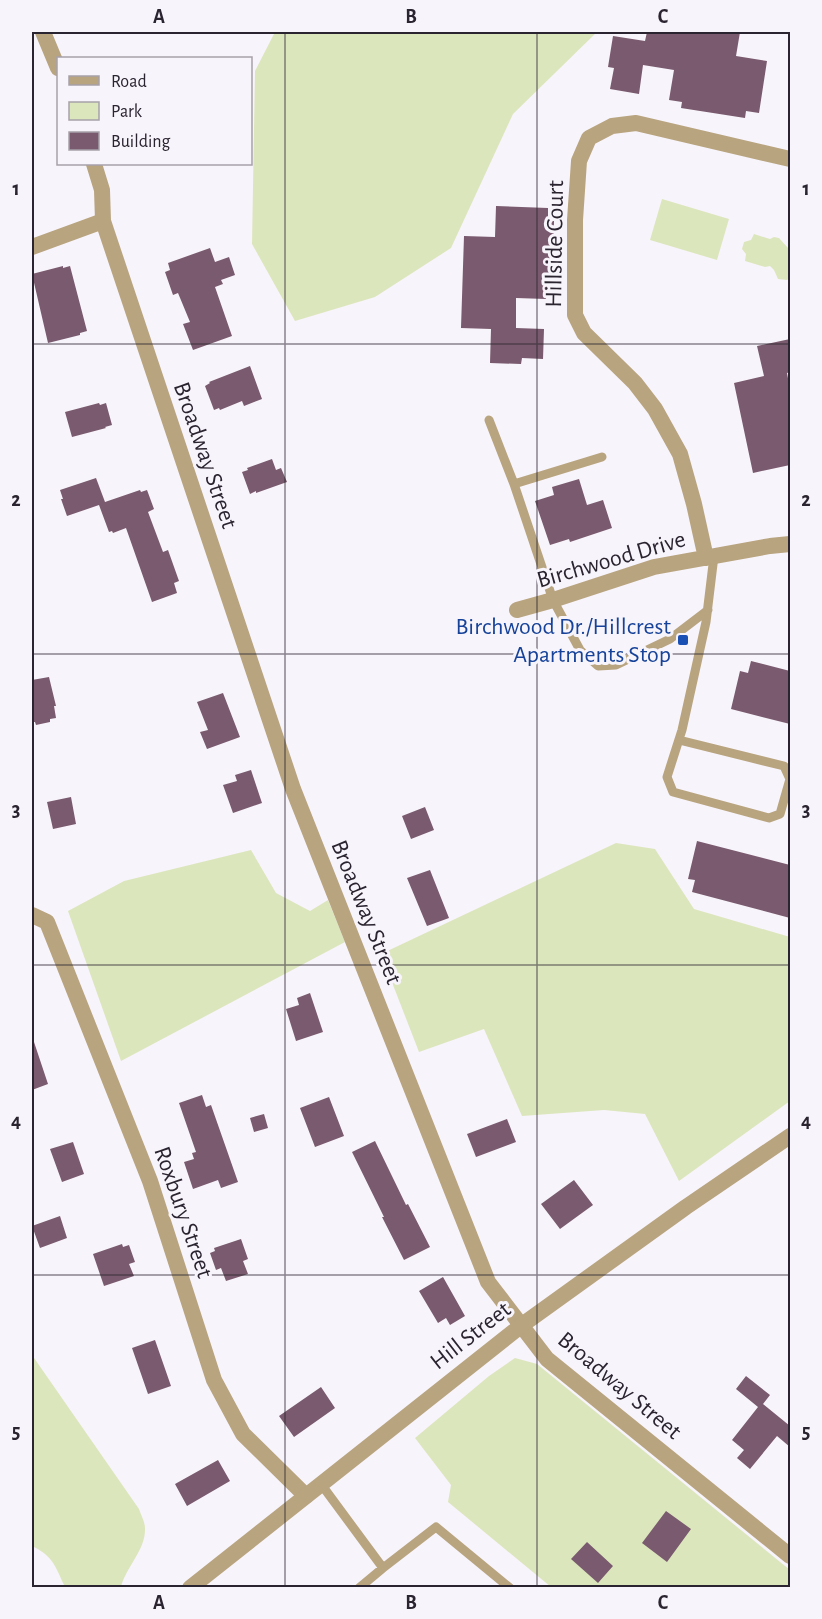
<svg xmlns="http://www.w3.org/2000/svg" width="822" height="1619" viewBox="0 0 822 1619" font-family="'Alegreya Sans',sans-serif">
  <rect width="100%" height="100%" fill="#f8f4fb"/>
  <path fill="#dce6bd" d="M275,32h322l-84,82 -62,134 -76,49 -80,24 -43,-77 3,-173z
    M662,199l67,20 -12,41 -67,-20z
    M754,234l16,5 4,-2 5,1 9,10h2v30l-3,2 -9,-1 -4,-9 -4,-4 -5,1 -20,-6 1,-7 -4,-5 2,-7 7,-2z
    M616,843l39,6 39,60 96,28v164l-111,80 -34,-67 -41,-4 -82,6 -38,-87 -65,23 -38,-98z
    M251,850l25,43 34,18 18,-11 17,42 -224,119 -53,-150 56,-30z
    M32,1355l107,154c2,6 6,13 6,19 1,22 -19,39 -24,59h-56c-10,-21 -11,-30 -33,-41z
    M515,1358l22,6 253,206v17h-239l-103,-85 3,-17 -36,-47 74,-62z"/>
  <path fill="#795a6e" d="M647,32h93l-4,24 31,5 -8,52 -13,-2 -1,7 -64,-10 1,-6 -13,-2 5,-30 -31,-5 -4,29 -29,-5 4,-21 -6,-1 5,-31 32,5z
    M496,206l52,2v13h6l-1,65h-6l-1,13 -30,-1v30l28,1 -1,30 -21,-1 -1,6 -31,-1 1,-34 -30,-1 3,-92 31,1z
    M210,248l5,14 14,-5 6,18 -14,5 2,4 -8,3 17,49 -39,14 -10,-26 7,-2 -12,-29 -5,2 -8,-23 5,-2 -2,-7z
    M63,266v2l7,-2 17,65 -7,2v2l-32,8 -16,-69z
    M790,339v33l-3,1 3,16v76l-37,8 -19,-90 30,-7 -7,-30z
    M250,366l12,33 -18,7 -2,-5 -22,9 -1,-2 -5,2 -9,-24 5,-3 -1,-1z
    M99,403l1,2 6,-2 6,22 -7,2 1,1 -34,9 -7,-25z
    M272,459l4,11 5,-2 6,14 -31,11v-2l-6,3 -8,-22 6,-2 -1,-2z
    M96,478l9,24 35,-12 1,2 6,-2 7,19 -6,3 15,40 5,-2 11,31 -5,2 3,10 -25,9 -26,-74 -13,5 -1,-2 -3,1 -10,-27 -32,11 -6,-17h2l-3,-9z
    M579,479l8,26 16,-5 9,28 -42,14 -1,-3 -19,6 -15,-44 19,-6 -2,-8z
    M751,661l39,10v53l-59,-15 9,-38 8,2z
    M49,677l7,29h-2l2,12 -6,1v3l-14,3 -1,-3h-3v-42z
    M223,693l17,44 -33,12 -7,-17 8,-2 -11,-28z
    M251,770l11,33 -29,10 -10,-28 14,-4 -2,-6z
    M71,797l5,27 -23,5 -6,-27z
    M425,807l9,23 -23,9 -9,-23z
    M697,841l93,24v53l-98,-26 3,-12 -7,-1z
    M430,870l19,48 -22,8 -20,-48z
    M310,993l13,39 -27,9 -10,-32 13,-4 -2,-7z
    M32,1042h2l14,42 -16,6z
    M202,1095l4,12 5,-2 27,77 -17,6 -3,-8 -25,9 -9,-27 10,-3 -2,-6 4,-1 -17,-49z
    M329,1097l15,39 -29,11 -15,-39z
    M264,1114l4,14 -14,4 -4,-14z
    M507,1119l9,23 -40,15 -9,-23z
    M375,1141l31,64 2,-1 22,43 -26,13 -22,-43h2l-32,-65z
    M73,1142l11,32 -22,8 -12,-33z
    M574,1180l19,25 -33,24 -19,-25z
    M60,1216l7,22 -27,10 -8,-22z
    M241,1239l7,20 -5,2 5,13 -22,7 -5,-13 -5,2 -6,-17 5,-2 -1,-3z
    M122,1244l1,3 6,-2 6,17 -6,2 5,12 -30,10 -11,-32z
    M443,1277l22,39 -15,9 -4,-7 -8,5 -19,-32z
    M155,1340l16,46 -23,8 -16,-46z
    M746,1376l24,19 -7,9 27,22v21l-13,-11 -27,33 -13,-11 7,-8 -12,-10 26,-33 -22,-18z
    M321,1387l14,21 -41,29 -15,-21z
    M218,1460l12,21 -43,25 -12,-22z
    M666,1511l25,18 -24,33 -25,-19z
    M587,1542l26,24 -15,17 -27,-24z"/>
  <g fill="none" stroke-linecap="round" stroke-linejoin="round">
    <path stroke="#b8a47f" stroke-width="9" d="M489,420l25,64 39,116 27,50 18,16 18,-1 54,-26 38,-29
      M514,484l88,-27
      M679,740l105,26 6,13 -10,35 -11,4 -96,-26 -6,-15 15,-47 24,-108 8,-66
      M321,1484l62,84 53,-41 74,61
      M359,1588l24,-20"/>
    <path stroke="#b8a47f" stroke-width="16" d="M43,32l15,36
      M94,164l8,26 1,31 190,568 195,493 59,77 243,197
      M32,247l71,-26
      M706,558l-12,-54 -14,-50 -25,-45 -20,-26 -51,-50 -9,-18v-95l4,-59 10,-23 23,-12 24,-3 154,36
      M517,610l36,-10 101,-33 116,-21 20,-2
      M32,915l15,7 103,259 64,199 29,54 63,62"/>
    <path stroke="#b8a47f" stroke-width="16" d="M190,1588l332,-263 164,-118 104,-71"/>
  </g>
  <path fill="none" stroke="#2a2430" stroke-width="1.5" stroke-opacity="0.55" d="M285,32v1556M537,32v1556M32,344h758M32,654h758M32,965h758M32,1275h758"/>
  <rect fill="#1a4fb4" stroke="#f8f4fb" stroke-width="2" x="677" y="634" width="12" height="12" rx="3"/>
  <g text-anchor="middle" stroke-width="6" stroke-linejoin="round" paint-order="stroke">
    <g font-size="24" fill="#2a2430" stroke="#f8f4fb">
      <text transform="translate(554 244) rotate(-89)" y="8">Hillside Court</text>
      <text transform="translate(206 455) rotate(71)" y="8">Broadway Street</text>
      <text transform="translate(611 559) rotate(-16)" y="8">Birchwood Drive</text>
      <text transform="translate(367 912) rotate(68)" y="8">Broadway Street</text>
      <text transform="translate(184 1212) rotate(71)" y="8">Roxbury Street</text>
      <text transform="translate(470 1335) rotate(-38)" y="8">Hill Street</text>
      <text transform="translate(620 1385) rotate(40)" y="8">Broadway Street</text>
    </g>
    <g font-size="24" fill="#164399" stroke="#f8f4fb" text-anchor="end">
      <text x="671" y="634">Birchwood Dr./Hillcrest<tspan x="671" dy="28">Apartments Stop</tspan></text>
    </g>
  </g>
  <rect width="822" height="1619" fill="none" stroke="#f8f4fb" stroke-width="66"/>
  <rect x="57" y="57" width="195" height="108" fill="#f8f4fb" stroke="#a6a1aa" stroke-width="1.5"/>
  <rect x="69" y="76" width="30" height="9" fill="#b8a47f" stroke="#a6a1aa" stroke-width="1.5"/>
  <text x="111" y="87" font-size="18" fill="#2a2430">Road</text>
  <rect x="69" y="102" width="30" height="18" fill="#dce6bd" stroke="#a6a1aa" stroke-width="1.5"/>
  <text x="111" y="117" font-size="18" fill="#2a2430">Park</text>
  <rect x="69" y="132" width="30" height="18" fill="#795a6e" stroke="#a6a1aa" stroke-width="1.5"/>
  <text x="111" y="147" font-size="18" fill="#2a2430">Building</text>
  <rect x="33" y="33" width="756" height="1553" fill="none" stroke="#2a2430" stroke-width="2"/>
  <g font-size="20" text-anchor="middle" font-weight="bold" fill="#2a2430">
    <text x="159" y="23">A</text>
    <text x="411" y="23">B</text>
    <text x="663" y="23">C</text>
    <text x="16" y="195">1</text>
    <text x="806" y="195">1</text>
    <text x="16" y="506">2</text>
    <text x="806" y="506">2</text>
    <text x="16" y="816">3</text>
    <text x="806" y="816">3</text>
    <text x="16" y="1127">4</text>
    <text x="806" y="1127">4</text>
    <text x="16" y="1438">5</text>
    <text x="806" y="1438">5</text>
    <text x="159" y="1609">A</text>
    <text x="411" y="1609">B</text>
    <text x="663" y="1609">C</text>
  </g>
</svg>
